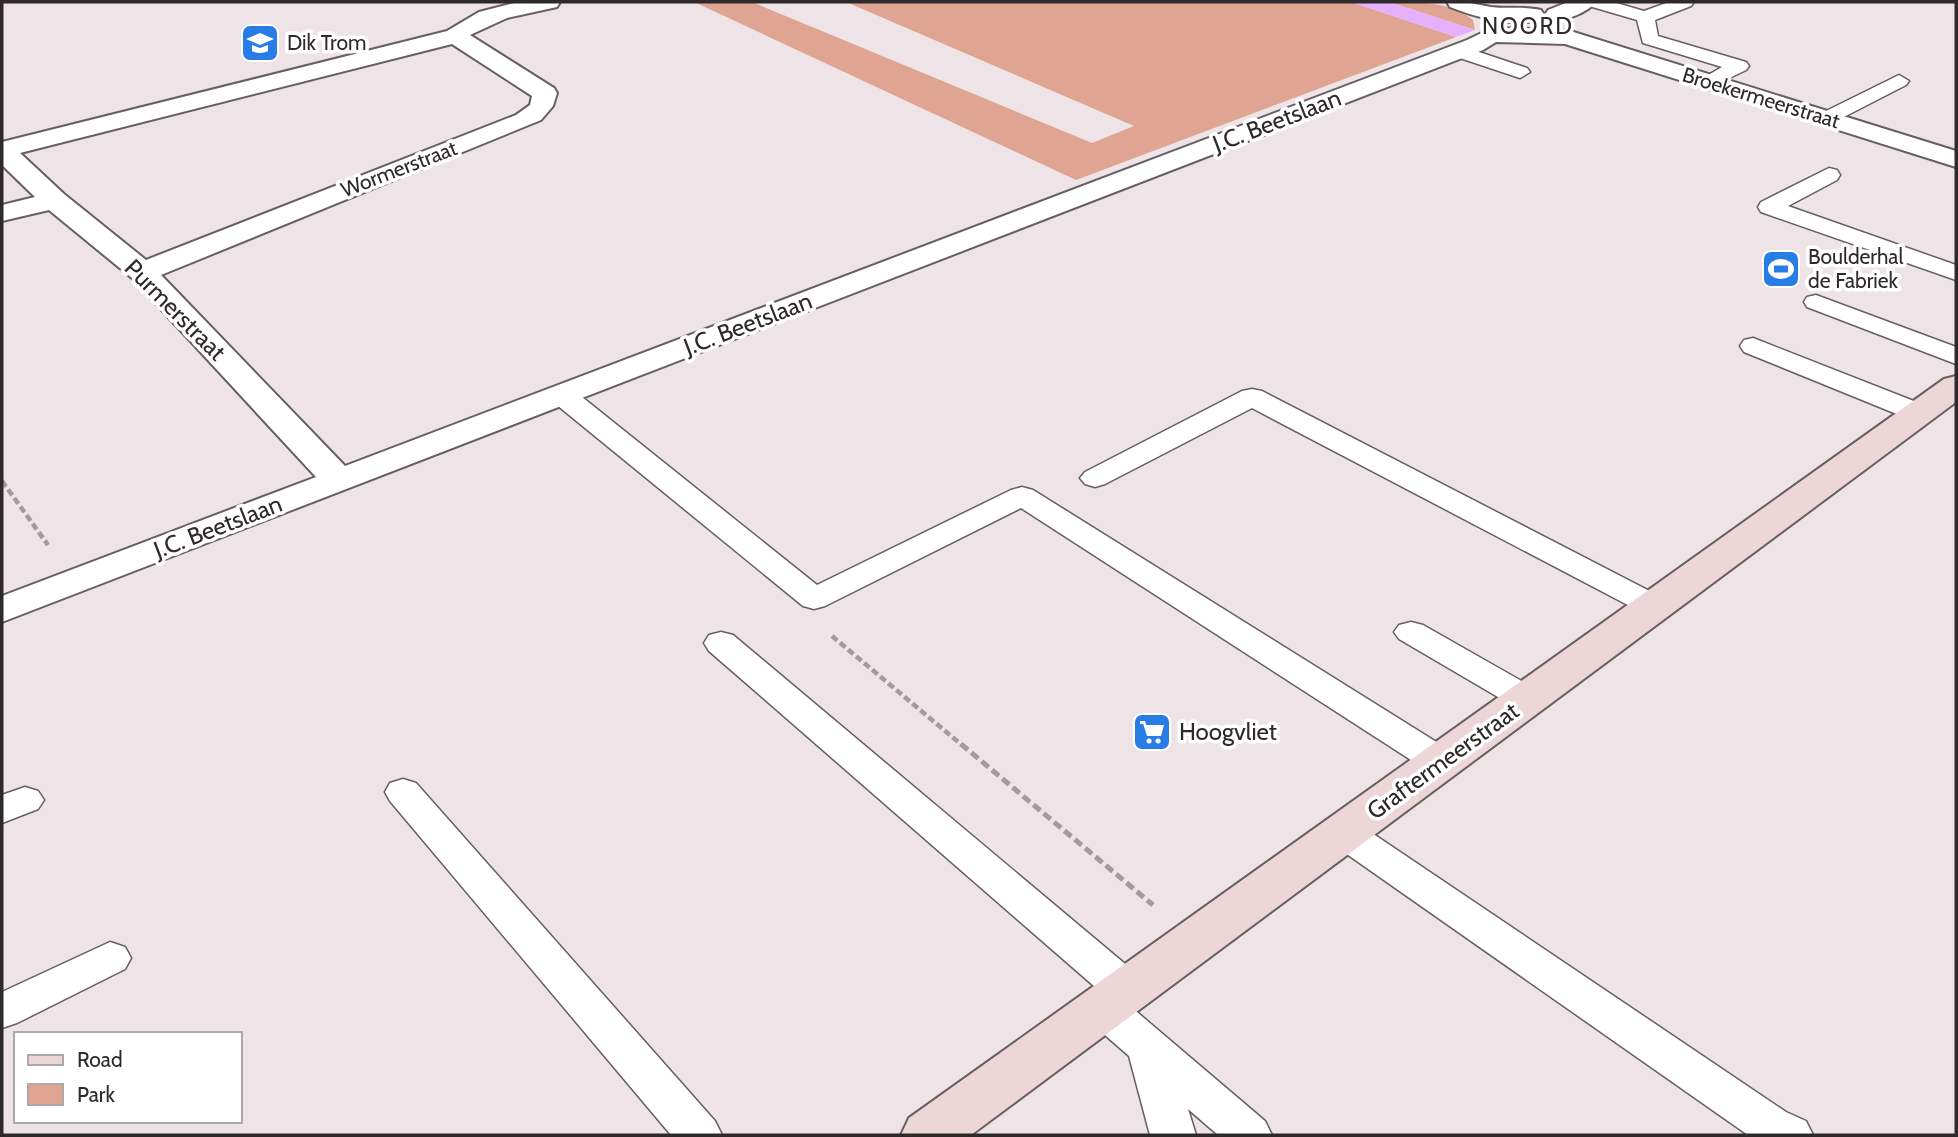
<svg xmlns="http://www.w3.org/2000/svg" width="1958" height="1137" viewBox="0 0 1958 1137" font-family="Cabin,sans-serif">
  <rect width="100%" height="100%" fill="#eee4e7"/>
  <path fill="#e0a493" d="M694,2h58l340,141 42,-17 -288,-124h505l105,35 -380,143z
    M1389,2c28,0 62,-1 84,18l2,10z"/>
  <path fill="#e7b0fc" d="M1351,2h38l86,28 -19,7z"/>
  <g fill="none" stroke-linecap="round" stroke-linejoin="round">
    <defs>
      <path id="lane" d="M1586,2h27l31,9 25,-9h25l-3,4 -36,14 3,16 88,26 3,4 -3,4 -31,15h-14l-3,-4 24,-14 -79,-24 -6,-23 -48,-14z
        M1458,45l69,23 3,4 -10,6 -69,-23 -2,-4 2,-4z
        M1899,75l10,6 -3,4 -72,37h-14l-3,-4 3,-4z
        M1829,168l8,2 3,5 -3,5 -49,26 168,59v15l-195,-68 -3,-5 3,-5z
        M1816,295l140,52v17l-149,-57 -3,-5 3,-5z
        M1753,338l176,69 4,6 -4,6 -10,2 -10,-2 -165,-67 -4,-6 4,-6z
        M562,387l10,2 245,196 194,-95 11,-3 11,3 421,263 5,9 -5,9 -13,4 -13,-4 -407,-263 -196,98 -11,3 -11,-3 -251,-205 -4,-6 4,-6z
        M1252,389l10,2 403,208 5,7 -5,7 -11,3 -11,-3 -391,-205 -147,76 -10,3 -10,-3 -5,-6 5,-6 157,-81z
        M1411,622l12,3 116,66 5,8 -5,8 -12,4 -12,-4 -116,-68 -5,-7 5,-7z
        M721,632l12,3 410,344 6,12 -6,12 -12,4 134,114 7,14h-54l-30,-26 8,26h-46l-21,-79 -40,-35 -6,-12 6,-12 13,-4 -393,-342 -5,-8 5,-8z
        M403,779l13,4 299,338 7,14h-51l-281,-334 -5,-9 5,-9z
        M25,787l13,4 6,9 -6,9 -36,14v-28z
        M1344,819l13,4 429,289 20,9 7,14h-65l-417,-292 -6,-10 6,-10z
        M110,942l15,5 6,11 -6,11 -108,54 -15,5v-36z"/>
      <path id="street" d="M518,2h42l-3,5 -50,11 -37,17 84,53 3,5 -4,13 -12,14 -380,155 184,191 1122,-426 25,-12 75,2 389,121v16l-391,-123 -69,-2 -13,8 -1481,572v-26l314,-119 -184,-199 -83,-68 -47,11v-16l33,-8 -33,-32v-23l445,-111 32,-19zM452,44l80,52 -2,9 -14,10 -370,145 -82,-66 -44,-41z
        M1447,2c19,-1 26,2 44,5 16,2 33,-1 50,3l3,5 -3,5c-30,7 -63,-2 -91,-13z
        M1568,2h28c-9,11 -34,21 -48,18l-3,-5 3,-5z"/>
      <path id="secondary" d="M1956,376v26l-985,733h-70l8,-17 1035,-739z"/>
    </defs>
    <use href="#lane" stroke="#665e60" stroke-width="3"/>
    <use href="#street" stroke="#665e60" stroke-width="4"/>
    <use href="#secondary" stroke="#665e60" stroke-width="4"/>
    <path stroke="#a29a9c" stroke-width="4.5" stroke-dasharray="7 3.5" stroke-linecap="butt" d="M2,481l46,64
      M832,636l131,110"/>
    <path stroke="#a29a9c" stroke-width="5" stroke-dasharray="9 4.5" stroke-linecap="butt" d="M961,744l192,161"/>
    <use href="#lane" fill="#fff" fill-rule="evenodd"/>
    <use href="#street" fill="#fff" fill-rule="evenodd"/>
    <use href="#secondary" fill="#edd6d7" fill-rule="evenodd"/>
  </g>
  <defs>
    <symbol id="school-square" viewBox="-11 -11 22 22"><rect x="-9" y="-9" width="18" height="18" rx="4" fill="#287ce6" stroke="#fff"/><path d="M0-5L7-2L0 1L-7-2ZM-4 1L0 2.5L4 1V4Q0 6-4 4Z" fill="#fff"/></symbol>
    <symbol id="stadium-square" viewBox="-11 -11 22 22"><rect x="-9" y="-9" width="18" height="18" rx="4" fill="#287ce6" stroke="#fff"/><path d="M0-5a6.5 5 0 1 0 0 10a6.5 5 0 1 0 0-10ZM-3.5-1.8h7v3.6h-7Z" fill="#fff"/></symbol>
    <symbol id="supermarket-square" viewBox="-11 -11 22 22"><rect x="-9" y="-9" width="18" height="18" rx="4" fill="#287ce6" stroke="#fff"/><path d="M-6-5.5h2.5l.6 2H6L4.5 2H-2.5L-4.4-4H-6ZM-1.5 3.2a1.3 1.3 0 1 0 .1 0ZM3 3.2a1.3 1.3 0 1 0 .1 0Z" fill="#fff"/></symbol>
  </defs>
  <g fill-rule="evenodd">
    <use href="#school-square" x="238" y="21" width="44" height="44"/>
    <use href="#stadium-square" x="1759" y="247" width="44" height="44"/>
    <use href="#supermarket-square" x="1130" y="710" width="44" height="44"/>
  </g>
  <g text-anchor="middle" stroke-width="7" stroke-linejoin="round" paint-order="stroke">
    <g font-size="21" fill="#2e2a2b" stroke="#fff" text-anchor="start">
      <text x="287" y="50">Dik Trom</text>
      <text x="1808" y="264">Boulderhal<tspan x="1808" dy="24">de Fabriek</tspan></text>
    </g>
    <g font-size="21" fill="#2e2a2b" stroke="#fff">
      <text transform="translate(1761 98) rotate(17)" y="7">Broekermeerstraat</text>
      <text transform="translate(399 169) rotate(-21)" y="7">Wormerstraat</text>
    </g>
    <g font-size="23" letter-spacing="2" fill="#2e2a2b" stroke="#fff">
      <text x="1528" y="34">NOORD</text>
    </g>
    <g font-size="24" fill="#2e2a2b" stroke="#fff">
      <text transform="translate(1277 121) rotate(-21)" y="8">J.C. Beetslaan</text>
      <text transform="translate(175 310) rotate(45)" y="8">Purmerstraat</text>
      <text transform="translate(748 324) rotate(-21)" y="8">J.C. Beetslaan</text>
      <text transform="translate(218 527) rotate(-21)" y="8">J.C. Beetslaan</text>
      <text transform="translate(1443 761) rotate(-36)" y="8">Graftermeerstraat</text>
    </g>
    <g font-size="24" fill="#2e2a2b" stroke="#fff" text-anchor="start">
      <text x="1179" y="740">Hoogvliet</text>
    </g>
  </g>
  <rect width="1958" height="1137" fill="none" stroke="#2e2a2b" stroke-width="7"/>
  <rect x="14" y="1032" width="228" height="91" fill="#ffffff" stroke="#abaaaa" stroke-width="2"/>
  <rect x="28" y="1055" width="35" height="10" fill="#edd6d7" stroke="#abaaaa" stroke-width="2"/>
  <text x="77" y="1067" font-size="21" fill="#2e2a2b">Road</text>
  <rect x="28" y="1084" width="35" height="21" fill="#e0a493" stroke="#abaaaa" stroke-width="2"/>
  <text x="77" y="1102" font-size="21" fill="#2e2a2b">Park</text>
</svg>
